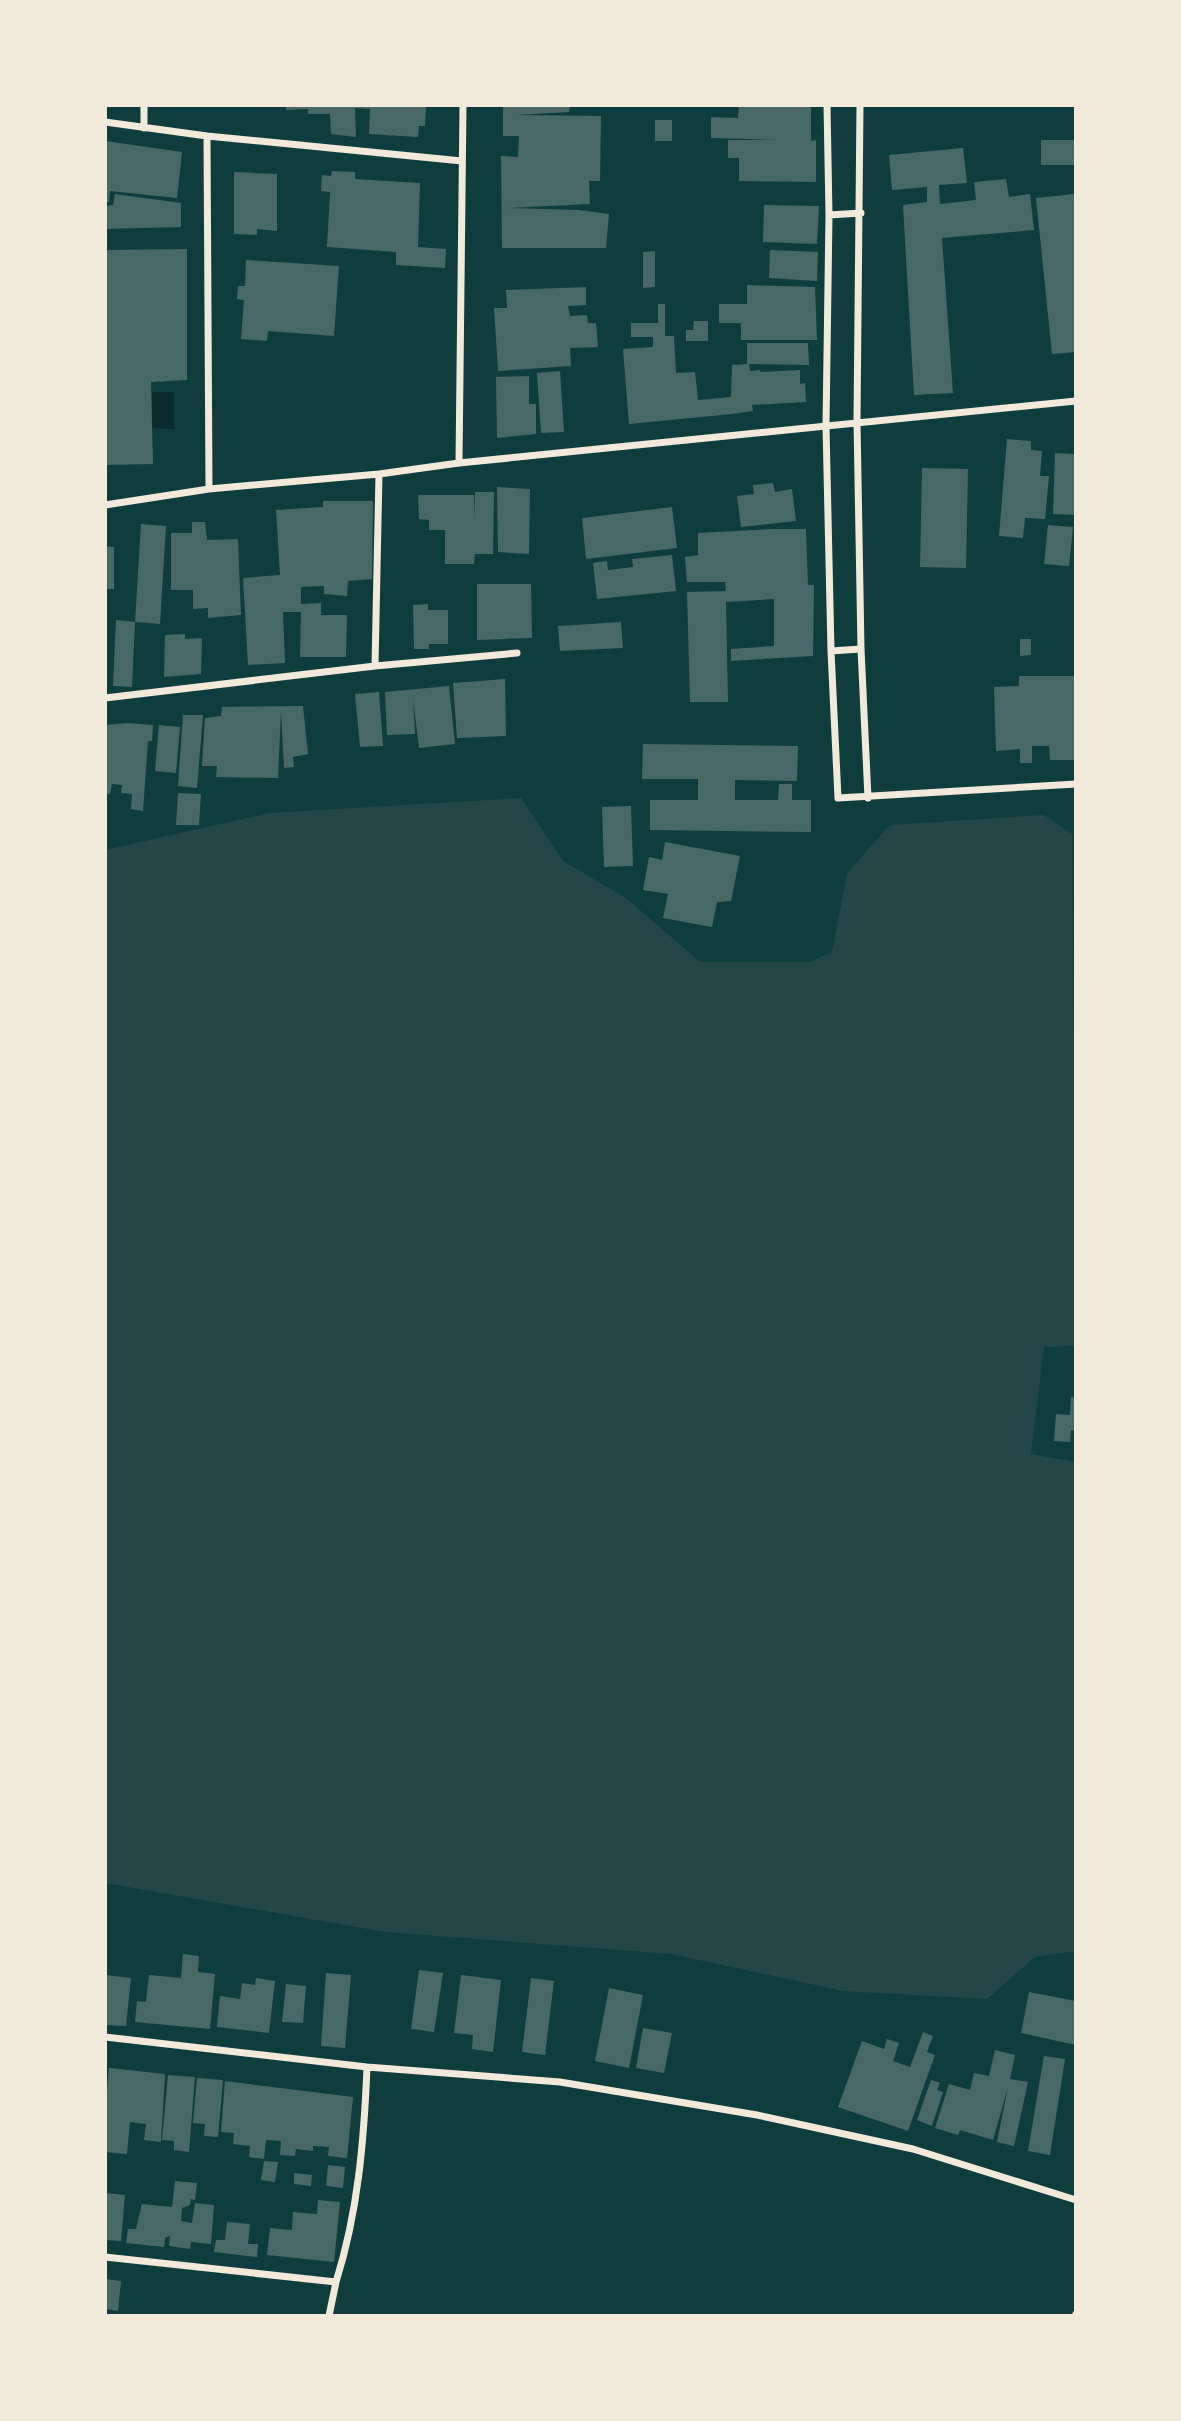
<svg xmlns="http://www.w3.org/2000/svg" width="1181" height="2421" viewBox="0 0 1181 2421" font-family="'Nunito Sans',sans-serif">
  <rect width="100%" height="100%" fill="#0f3d3e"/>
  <path fill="#244646" d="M521,798l42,63 63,37 74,64h110l22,-10 15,-79 43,-48 154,-10 28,19 2,225 2,1v286l-32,1 -13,107 45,8v489l-41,6 -48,42 -144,-8 -172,-37 -286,-22 -280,-49v-1033l164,-37z"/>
  <path fill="#0a2a2b" d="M152,392h22v37l-22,-1z"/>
  <path fill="#486865" d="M286,105h140l-1,21h-6l-1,11 -49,-3 1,-25 -15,-1 1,29 -25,-3 -1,-20h-22v-5l-22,1z
    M503,105h67l-1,7 -53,3 85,1 -1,65h-11l1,23 -82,4 71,2 30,4 -3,34h-104l-1,-92 17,1 1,-21h-16z
    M739,105h72v36l5,-1v42l-77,-1v-23h-11v-18h49l-66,-2v-21l27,1z
    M655,120h17v21h-17z
    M1041,140h35v25h-35z
    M105,141l77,11 -5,46 -67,-7 -1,11h-4z
    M963,148l4,35 -28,2 1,19 36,-4 -2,-18 32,-3 3,18 21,-3 4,36 -92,8 11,155 -39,2 -11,-190 24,-3v-15l-35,3 -3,-35z
    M332,171l23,1v7l65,4 -2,64 28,2 -1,19 -49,-3v-13l-69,-5 3,-55 -9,-1 1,-16 9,1z
    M234,172l43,2v57l-20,-2v6l-23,-1z
    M115,194l66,9v24l-76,2v-23l8,-1z
    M1075,194l1,158 -24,2 -16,-156z
    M764,205l55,1 -2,38 -54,-2z
    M187,249v131l-36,2 2,82 -48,1v-215z
    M770,250l48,2 -1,29 -48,-3z
    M655,251v36l-12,1v-36z
    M246,260l93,6 -5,70 -66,-5 -1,10 -26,-2 3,-39 -7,-1 1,-13h7z
    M747,285l68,2 2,53h-76v-17h-22v-19h28z
    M586,287v18l-18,1 2,10 17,-1 1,8h8l2,24 -28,1 1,18 -73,5 -4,-63h13l-1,-18z
    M658,304h7v32h9l2,37 19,-1 3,28 33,-3 1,-32 17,-1h-2v-21h61l1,22 -60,-1 1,7 10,-1v2l40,-2v14l5,-1 1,19 -54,3 1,6 -21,3 -103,10 -6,-75 30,-2v-10h-22v-14h27z
    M694,321h14v20h-22v-11h7z
    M560,371l4,61 -23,1 -4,-60z
    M529,376v28h7v30l-39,4 -1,-61z
    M1007,439l24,2v9l11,1 -2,25h9l-4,43 -20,-1 -2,20 -24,-2z
    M1055,453l21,1v61l-23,-1z
    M922,468l46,1 -2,99 -46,-1z
    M773,483l2,9 17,-3 4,32 -55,6 -4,-31 17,-2 -1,-9z
    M497,487l33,2 -1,65 -31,-2z
    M475,492h19l-1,62h-18l-1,10h-29v-34h-16v-10l-10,-1 -1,-24h56l1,26z
    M323,501h50l-1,78 -24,2 -1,15 -23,-2v-8l-23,1v17l20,-1v12h26l-1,42h-46l1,-45h-18l2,51 -37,2 -5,-87 37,-3 -4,-65 47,-3z
    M672,507l5,41 -91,11 -4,-41z
    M192,522h13l2,18 31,-1 3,76 -33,3v-10l-15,1v-19h-22v-57h21z
    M141,524l25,2 -6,98 -25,-2z
    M1048,525l25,2 -4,39 -25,-2z
    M773,529h33l2,56h6l-1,71 -82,5v-12l43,-3v-47l-48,3 2,100h-38l-3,-110 39,-1 -1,-9h-38l-2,-25 13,-2v-22z
    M105,546l9,1v42h-9z
    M672,555l4,36 -79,8 -4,-36 14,-2 1,9 25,-3 -1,-8z
    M477,584h54l1,54 -55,2z
    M428,604v6h20v34h-19v5h-15l-1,-44z
    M116,620l19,2 -3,65 -19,-1z
    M621,622l2,26 -63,3 -2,-25z
    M185,634v5l17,-1 -1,36 -37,3 1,-42z
    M1020,639h11v16l-11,1z
    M1019,676h57v84h-26l-1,-14h-17v17h-12v-14l-24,2 -2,-64 25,-1z
    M505,679l1,57 -49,2 -4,-55z
    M449,686l6,58 -36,4 -6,-49 2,35 -28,1 -2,-43z
    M379,692l4,54 -23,1 -5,-53z
    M303,706l5,48 -15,3 1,10 -10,1 -3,-57 -3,67 -62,-1 1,-11h-15l3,-48 16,-2 1,-9z
    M183,715h20l-6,73 -19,-2z
    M127,723l26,2 -1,16h-4l-5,70 -12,-2 1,-15 -11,-1 1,-8 -10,-1 -2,10h-5v-69z
    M159,725l21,2 -4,46 -21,-2z
    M643,744l155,2 -1,35 -62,-1v20h43l1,-16h13v16h19v32l-161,-2v-30h48v-21h-56z
    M178,793l23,1 -2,31h-23z
    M631,806l2,60 -29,1 -2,-60z
    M665,842l75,14 -9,45 -14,1 -5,25 -49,-9 5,-24 -25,-4 6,-33 13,3z
    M1071,1397l5,1v33l-5,-1 -1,12 -16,-1 2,-27 14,1z
    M183,1954l16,2 -1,16 17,2 -5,55 -75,-7 2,-21 9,1 3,-27 32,3z
    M419,1970l24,3 -9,59 -23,-3z
    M326,1973l25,2 -6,73 -24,-2z
    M105,1975l26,3 -5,48 -21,-1z
    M461,1975l40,5 -8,72 -21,-3 1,-14 -19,-2z
    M256,1978l19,3 -6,52 -52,-6 3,-31 20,3 2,-16 13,2z
    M531,1978l23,3 -9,74 -23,-3z
    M286,1984l20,2 -3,37 -21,-1z
    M609,1988l34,7 -14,73 -34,-7z
    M1029,1992l47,9v44l-55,-12z
    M643,2028l29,5 -8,40 -28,-5z
    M923,2032l10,4 -6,16 8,3 -27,76 -70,-24 24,-66 22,8 3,-10 12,4 -6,18 17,6z
    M995,2050l20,5 -5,24 18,3 -14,64 -17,-4 11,-55 -15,53 -33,-10 -2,5 -23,-7 14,-44 21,6 4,-17 15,3z
    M1044,2056l21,3 -15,96 -22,-4z
    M109,2068l56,6 -4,68 -17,-2 2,-16 -16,-2 -3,32 -22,-2v-38z
    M168,2075l27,2 -6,75 -15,-2v-9l-12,-1z
    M197,2078l26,2 -5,57 -14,-1 1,-12 -12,-1z
    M931,2080l9,3 -3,7 6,2 -11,34 -15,-6z
    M225,2081l128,16 -6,61 -19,-2 1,-9 -16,-1v5l-17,-2 -1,7 -15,-1 1,-14 -15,-1 -2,19 -15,-2 1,-11 -17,-2 1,-11 -13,-1z
    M264,2161l14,1 -3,20 -14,-2z
    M328,2165l17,2 -2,21 -17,-2z
    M294,2173l18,2 -1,11 -17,-2z
    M175,2181l22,2 -2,17 -4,-1 -1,6 -8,3 -1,13 11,2 3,-20 19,2 -3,39 -20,-2 -1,7 -21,-3 1,-10 -5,2 -1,9 -38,-4 2,-14h8l6,-25 30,3z
    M105,2193l20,2 -4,46 -16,-1z
    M318,2200l22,2 -6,60 -67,-7 3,-27 22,2 1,-18 24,2z
    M227,2222l23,2 -2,20h10l-1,13 -43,-5 2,-12h9z
    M105,2279l16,2 -3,30 -13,-2z"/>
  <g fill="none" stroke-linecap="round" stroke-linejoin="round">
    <path stroke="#f1e9da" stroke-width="7" d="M144,105v23
      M827,105l2,110 -3,211 5,225 7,147 238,-14
      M860,105l-3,316 4,228 7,149
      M105,122l102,14 255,25
      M207,136l2,353
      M829,215l32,-2
      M459,463l4,-358
      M105,505l104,-16 170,-15 80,-11 617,-62
      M831,651l30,-2
      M375,666l142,-13
      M105,698l270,-32 4,-192
      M105,2037l262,30 193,15 197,33 156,34 163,51
      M105,2257l231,25c22,-70 28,-141 31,-215
      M329,2316l7,-34
      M1075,2316l1,-2"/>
  </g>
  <rect width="1181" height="2421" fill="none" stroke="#f1e9da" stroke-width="214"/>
</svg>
